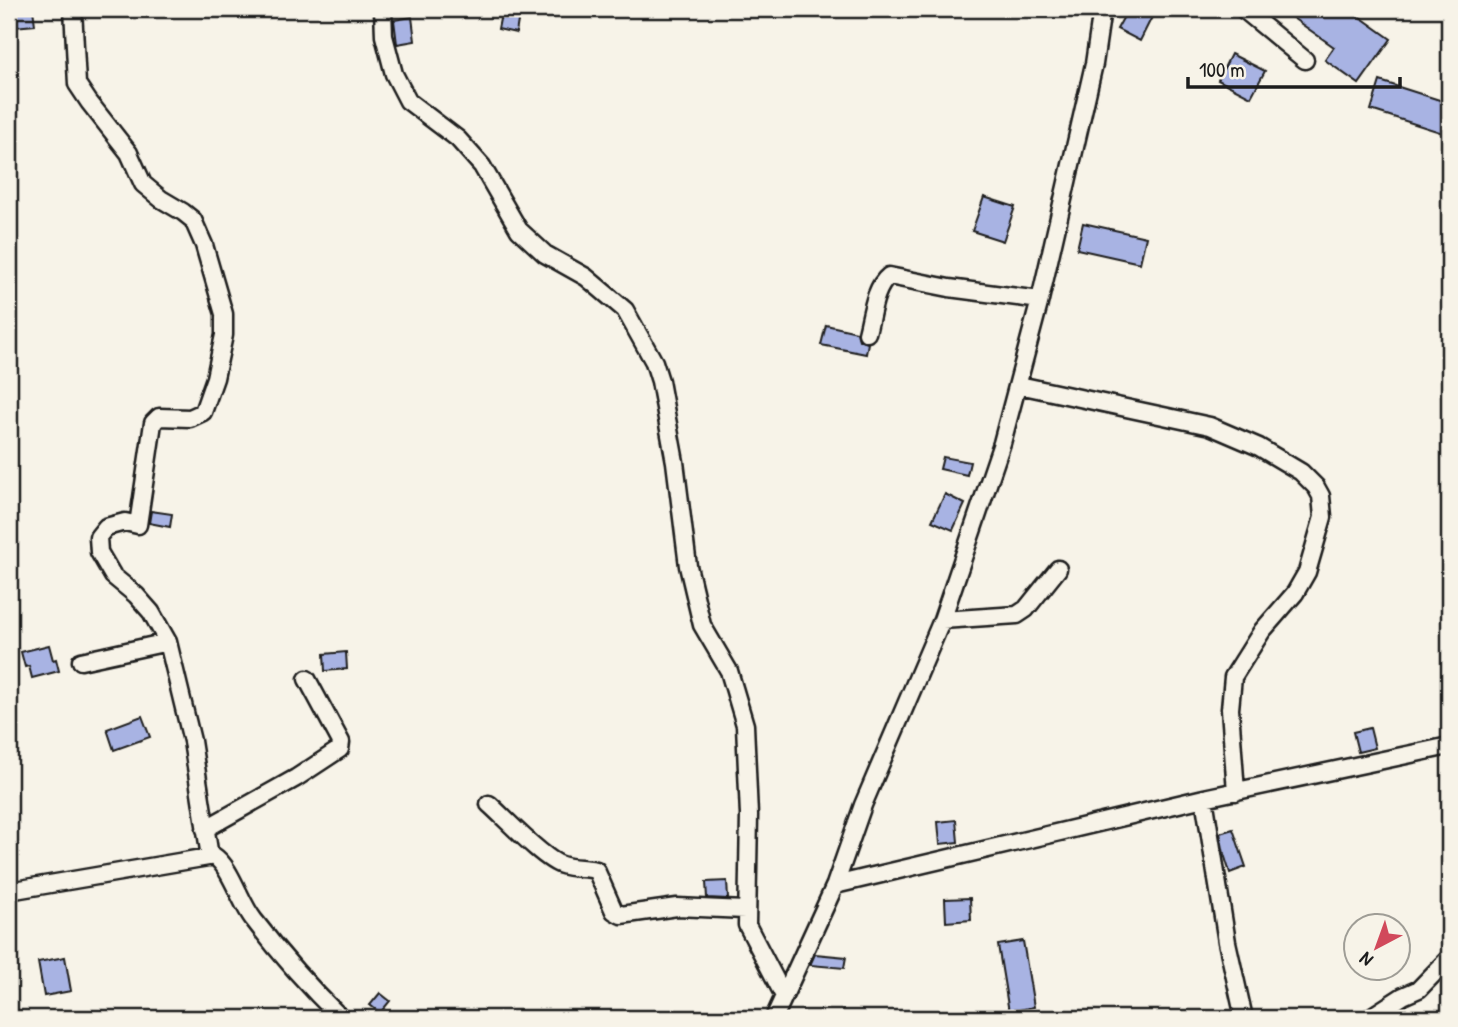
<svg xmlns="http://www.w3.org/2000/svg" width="1458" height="1027" viewBox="0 0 1458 1027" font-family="'Patrick Hand',sans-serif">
  <rect width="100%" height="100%" fill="#f7f3e8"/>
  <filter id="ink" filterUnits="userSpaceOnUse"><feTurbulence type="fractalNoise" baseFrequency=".0143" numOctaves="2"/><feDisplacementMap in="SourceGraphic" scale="14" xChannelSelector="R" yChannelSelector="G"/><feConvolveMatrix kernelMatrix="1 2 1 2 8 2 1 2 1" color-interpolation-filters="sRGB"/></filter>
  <g filter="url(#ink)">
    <path fill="#a8b3e3" stroke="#1c1c1c" stroke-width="2" d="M12,9h21l2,16 -21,2z
      M502,9h18l-4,24 -18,-4z
      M1128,9h28l-16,32 -23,-12z
      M1280,9h69l42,30 -32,45 -34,-24 9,-13z
      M412,17l3,24 -18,3 -3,-24z
      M1231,54l34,17 -14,26 -33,-17z
      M1380,81l69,22v32l-78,-25z
      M984,197l31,10 -12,34 -31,-10z
      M1083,223l63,14 -6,26 -63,-14z
      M826,325l31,7 2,8 9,3 -2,11 -45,-9z
      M943,457l27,5 -3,13 -27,-6z
      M945,494l20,10 -12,26 -21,-9z
      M151,511l21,3 -2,13 -21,-4z
      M49,645l4,15 3,-1 3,12 -27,7 -3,-12 -4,1 -4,-15z
      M346,652l1,17 -22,2 -1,-17z
      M142,716l8,21 -36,13 -7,-21z
      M1370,728l5,20 -17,4 -5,-20z
      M956,820l2,22 -18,2 -2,-22z
      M1233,829l13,38 -16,6 -6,-19 -4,-21z
      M727,881l1,18 -21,-1 -1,-16z
      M970,898l1,22 -25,2 -1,-23z
      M1023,941l11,66 -25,5 -11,-67z
      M815,954l31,3 -2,11 -34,-3z
      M65,957l6,34 -27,5 -6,-34z
      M380,993l10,8 -10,12 -10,-8z"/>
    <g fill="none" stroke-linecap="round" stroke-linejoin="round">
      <defs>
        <path id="street" d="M73,9l4,75 12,18 40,51 14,31 18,15 22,13 10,8 11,25 20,69v21l-9,43 -12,34 -13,6 -31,-1 -6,6 -15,102 -13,-3 -19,5 -8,10 1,15 14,24 23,19 15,17 17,30 24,99 18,116
          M383,9l1,27 10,38 14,27 50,38 24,27 37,64 26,24 41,23 39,33 29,52 6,19 15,81 13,104 14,59 27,46 16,54 4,90 -2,110 37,71
          M1243,9l62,51
          M867,333c5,-18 7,-45 22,-57l60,12 91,12
          M1019,385l191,41 49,21 42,25 15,15 5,9 2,21 -16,55 -12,21 -33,38 -29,46 -3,32 6,83
          M942,620l75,-5 9,-6 32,-40
          M81,661l87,-19
          M1204,798l23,144 17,76
          M489,804c16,14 55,56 73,61 11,4 23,2 34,5l18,41 7,4 56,-8 68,3
          M205,829l91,-51 44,-29 1,-7 -34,-63
          M835,885l369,-87 245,-52
          M9,891l205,-35c17,11 26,47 40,64 26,34 56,68 87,98
          M774,1018l61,-133 28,-80 79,-185 60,-177 38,-143 54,-236 8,-55
          M1369,1018l34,-22 16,-7 30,-31"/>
      </defs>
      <use href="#street" stroke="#1c1c1c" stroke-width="21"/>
      <use href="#street" stroke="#f7f3e8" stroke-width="16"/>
    </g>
  </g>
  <rect width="1458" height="1027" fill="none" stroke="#f7f3e8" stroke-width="35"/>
  <rect x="18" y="18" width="1423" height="992" fill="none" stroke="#1c1c1c" stroke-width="2.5" filter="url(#ink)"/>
  <g transform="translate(1377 947) rotate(221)"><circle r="33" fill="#f7f3e8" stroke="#9f9d96" stroke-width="2"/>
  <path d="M0-5L12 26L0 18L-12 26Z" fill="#d1495b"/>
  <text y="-10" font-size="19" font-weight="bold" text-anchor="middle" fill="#1c1c1c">N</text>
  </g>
  <path d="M1188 77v10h212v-10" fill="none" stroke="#1c1c1c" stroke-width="3.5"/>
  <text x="1199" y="77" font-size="21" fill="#1c1c1c" stroke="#f7f3e8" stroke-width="5" paint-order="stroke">100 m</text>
</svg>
